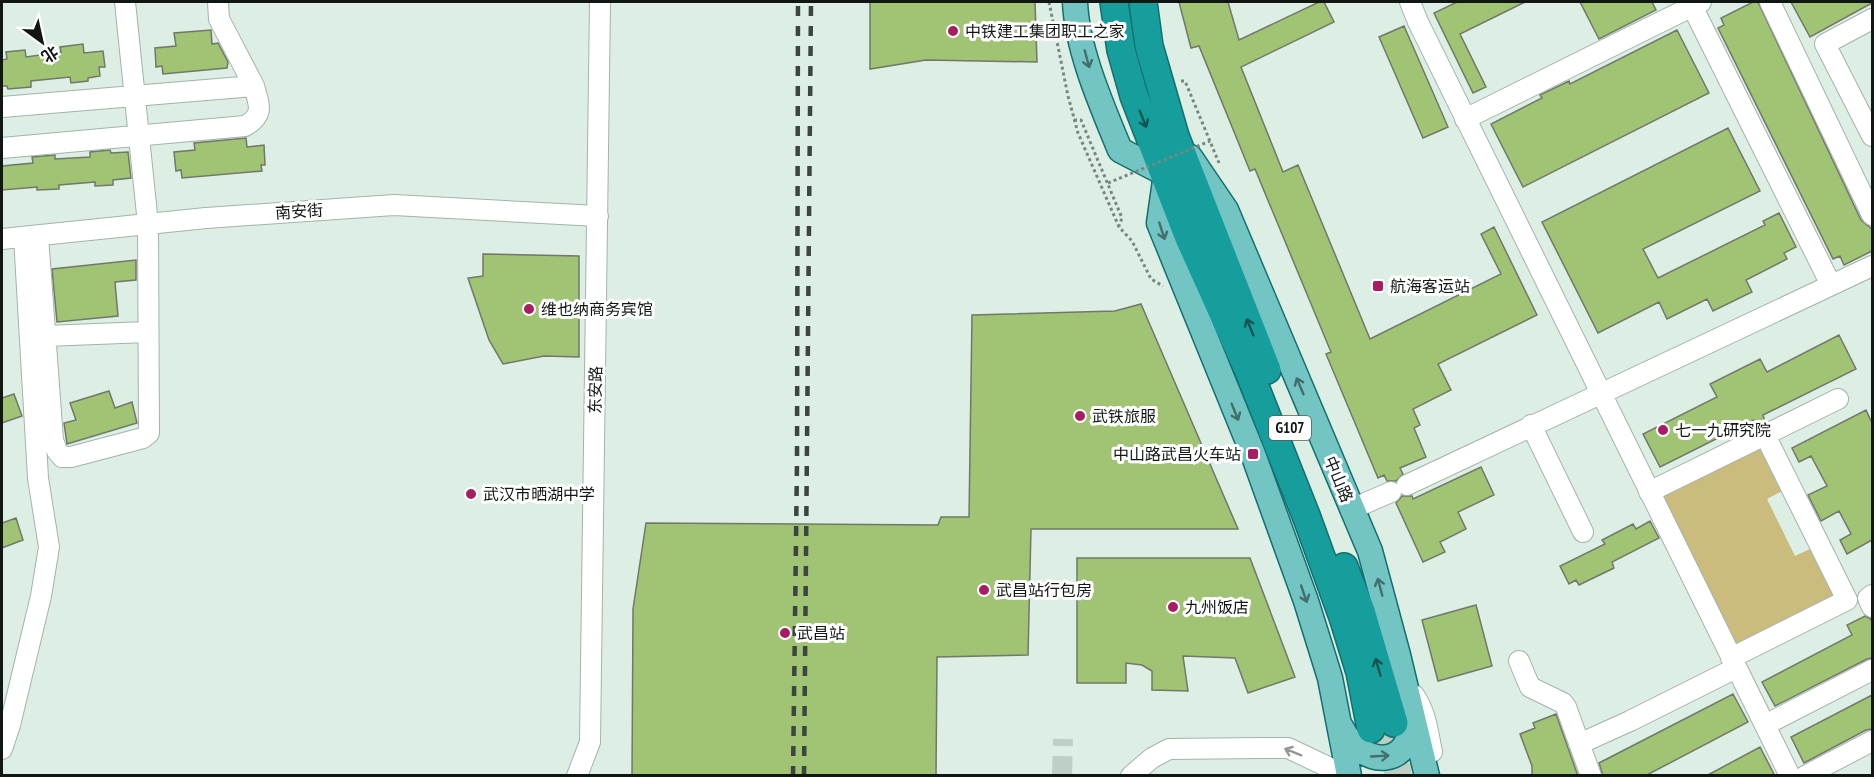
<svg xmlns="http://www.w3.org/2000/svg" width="1874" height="777" viewBox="0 0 1874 777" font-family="'PT Sans Narrow','Noto Sans SC',sans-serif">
  <rect width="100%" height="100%" fill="#ddefe5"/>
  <path fill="#cbbb7d" d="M1761,448l21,43 -15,8 28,57 15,-7 24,48 -99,49 -73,-150z"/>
  <path fill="#a0c374" stroke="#717869" stroke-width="1.5" d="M870,2h165l2,60 -111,-2 -56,9z
    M1179,2h49l11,38 80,-38h5l10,20 -93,45 42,105 15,-7 72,174 131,-65 -20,-40 13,-7 43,88 -99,49 13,26 -38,19 7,16 -6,3 12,29 -26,11 3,6 -7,7h-9l-3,-6 -6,3 -52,-124 5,-2 -76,-183 -5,2 -51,-125 -8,2z
    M1457,2h68l-65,32 26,53 -13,6 -39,-80z
    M1580,2h72l4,8 -57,29z
    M1753,2h5l103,218 11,9v22l-28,14 -4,-9 -7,3 -115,-231 6,-3 -3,-7z
    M1791,2h81v1l-62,34z
    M1404,26l44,101 -25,11 -44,-101z
    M211,30l1,14 6,-1 10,19 -1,6 -64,6 -1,-8 -6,1 -1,-19 21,-2 -2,-13z
    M1677,30l32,63 -186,94 -32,-63 51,-26 -2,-3 29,-14 1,3z
    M83,44l1,9 19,-2 2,16h-6l1,9 -12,2v3l-17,2 -1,-6 -39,4v6l-23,2 -1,-3h-5v-26l5,-1 -1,-7 19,-2 1,7 35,-5 -1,-5z
    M1728,128l32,63 -117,58 15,29 107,-53 -2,-4 16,-8 17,34 -12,6 3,6 -41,21 6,12 -39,19 -6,-12 -40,20 -8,-17 -61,31 -56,-111z
    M246,138l1,9 17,-2 1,20h-4l1,6 -80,7 -1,-8 -5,1 -2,-19 21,-2 -1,-7z
    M110,150l1,3 17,-1 3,26 -18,2v5l-18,1v-4l-36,3v4l-22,1v-3l-35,3v-24l31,-3 -1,-6 23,-2v4l35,-2v-5z
    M483,254l96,2v101l-35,-1 -41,8 -14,-24 -21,-62 15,-2z
    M136,260v20l-21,2 3,34 -61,6 -5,-53z
    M1141,304l97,225h-207l-3,126 -91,2 -1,119h-304l1,-167 13,-86 292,2 3,-8h28l3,-202 143,-4z
    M1839,335l17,34 -93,46 2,7 -7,3 -4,-5 -94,47 -17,-33 74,-37 -7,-13 50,-25 7,13z
    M109,391l6,17 17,-6 5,21 -70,21 -3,-21 12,-3 -6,-17z
    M14,394l8,22 -20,7v-25z
    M1866,410l6,13v117l-25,14 -7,-14 11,-6 -12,-23 -18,10 -13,-26 19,-9 -16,-30 -12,6 -7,-14z
    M1481,467l13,28 -36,17 8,17 -26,13 5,10 -22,10 -27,-59 6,-7h10l1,3z
    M16,518l7,22 -21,8v-25z
    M1650,521l9,17 -47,24 2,6 -35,17 -3,-5 -7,4 -9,-18 45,-22 -3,-4 31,-16 3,5z
    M1077,558h173l45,119 -47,16 -13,-35 -52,-2 5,35 -36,-1v-19l-10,-6 -16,-2v20h-49z
    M1476,605l16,61 -54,15 -16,-61z
    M1865,616l6,3 1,3v36l-5,1 -92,47 -13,-24 90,-47 -5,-10z
    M1733,694l15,28 -103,54h-42l-4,-13z
    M1872,695v34l-6,1 -62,33 -13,-26z
    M1556,714l22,62h-46v-10l-12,-32 15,-6 -2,-5z
    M1760,747l15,29h-69z"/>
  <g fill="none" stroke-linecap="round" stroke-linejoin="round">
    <path stroke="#becfc6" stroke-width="20" stroke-dasharray="20 10" stroke-linecap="butt" d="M1062,776l1,-37"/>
    <path stroke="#becfc6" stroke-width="27" stroke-dasharray="27 14" stroke-linecap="butt" d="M1394,723l4,53
      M1372,734l5,42"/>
    <defs>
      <path id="minor" d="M1410,2l8,20 372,754
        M1770,2l102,213
        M1692,6l139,279
        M1872,19l-47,25 47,92
        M2,107l252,-21 -35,-67 -1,-17
        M1465,119l236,-117
        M2,148l243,-22c20,-11 14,-21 9,-40
        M38,236l15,204 4,11 5,6h9l72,-19 6,-5 -1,-209 -23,-222
        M2,239l204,-21 188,-13 204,11
        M45,336l102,-4
        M1531,425l52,107
        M1407,485l465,-219
        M1649,492l189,-93
        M1352,509l39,-17
        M1872,595l-4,3 4,9
        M1731,658l116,-58 -82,-165
        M1519,661l11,26 33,16 3,4 25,69
        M1414,695c12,17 14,37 18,57
        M1765,725l107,-55
        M1579,744l51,-23 106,-53
        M2,749l8,-24 31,-129 8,-49 -11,-69 -14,-241
        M577,776l13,-34 10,-740
        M1131,776l21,-18 17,-9 92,-1h27l59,28
        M1805,776l67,-35"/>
      <path id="major" d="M1075,2c2,48 27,104 45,148l46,24 -7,49 94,231 53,147 24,77 19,98
        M1190,157l36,53 144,341 28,104 29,121
        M1341,727c22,43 72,42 71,-11"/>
      <path id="highway" d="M1114,2l7,48 13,46 55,142 59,131 59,149 37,102 16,52 11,57
        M1143,2l6,44 26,90 92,234
        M1344,567l17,44 33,112"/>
    </defs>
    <use href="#minor" stroke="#a2b4aa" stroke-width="22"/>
    <use href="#major" stroke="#146f6d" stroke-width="27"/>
    <use href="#highway" stroke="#146f6d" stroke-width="30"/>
    <path stroke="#7a867f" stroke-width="3" stroke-dasharray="3 3" stroke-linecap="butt" d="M1049,2l19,94 10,37 41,94 13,14 19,38 12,7
      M1181,81h4l34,82
      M1074,120h7l41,98 -3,8"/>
    <use href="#minor" stroke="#fff" stroke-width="20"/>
    <use href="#major" stroke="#73c5c4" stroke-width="24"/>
    <use href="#highway" stroke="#169e9d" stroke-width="27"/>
    <path stroke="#3c4540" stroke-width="4.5" stroke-dasharray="10 10" stroke-linecap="butt" d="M793,776l4,-314 1,-460
      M804,776l7,-774"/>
    <path stroke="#7a867f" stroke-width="3" stroke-dasharray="3 3" stroke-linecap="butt" d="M1108,183l102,-42"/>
  </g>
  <defs><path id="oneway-shaft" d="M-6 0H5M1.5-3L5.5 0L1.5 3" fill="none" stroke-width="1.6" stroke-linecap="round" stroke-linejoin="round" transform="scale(1.5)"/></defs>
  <g stroke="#426e6c">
    <use href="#oneway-shaft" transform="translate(1087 59) rotate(75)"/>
    <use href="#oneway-shaft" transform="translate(1162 231) rotate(72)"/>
    <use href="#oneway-shaft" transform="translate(1300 386) rotate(-113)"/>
    <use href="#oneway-shaft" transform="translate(1235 412) rotate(68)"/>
    <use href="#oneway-shaft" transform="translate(1380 587) rotate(-105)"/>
    <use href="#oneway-shaft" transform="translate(1304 594) rotate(71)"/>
    <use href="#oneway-shaft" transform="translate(1380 756) rotate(-3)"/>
  </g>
  <g stroke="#135451">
    <use href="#oneway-shaft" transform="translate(1143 119) rotate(68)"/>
    <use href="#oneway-shaft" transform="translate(1250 327) rotate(-112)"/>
    <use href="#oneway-shaft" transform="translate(1378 667) rotate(-106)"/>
  </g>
  <use stroke="#939795" href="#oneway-shaft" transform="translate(1293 752) rotate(-158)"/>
  <g fill="#a71d62" stroke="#fff" stroke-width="2">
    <circle cx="953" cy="31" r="6"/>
    <rect x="1372" y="280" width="12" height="12" rx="3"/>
    <circle cx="529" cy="309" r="6"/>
    <circle cx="1080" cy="416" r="6"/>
    <circle cx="1663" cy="430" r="6"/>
    <rect x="1247" y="448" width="12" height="12" rx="3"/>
    <circle cx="471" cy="494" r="6"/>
    <circle cx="984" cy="590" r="6"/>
    <circle cx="1173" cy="607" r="6"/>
    <circle cx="785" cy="633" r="6"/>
  </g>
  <g text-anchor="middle" stroke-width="6" stroke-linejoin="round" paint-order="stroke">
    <rect fill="#fff" stroke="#585d5a" stroke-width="1.5" x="1269" y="416" width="42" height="24" rx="4.5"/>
    <g font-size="15" font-weight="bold" fill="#101713">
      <text x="1290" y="433">G107</text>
    </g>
    <g font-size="16" fill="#101713" stroke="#fff" text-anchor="start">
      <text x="965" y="37">中铁建工集团职工之家</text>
      <text x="1390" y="292">航海客运站</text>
      <text x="541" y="315">维也纳商务宾馆</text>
      <text x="1092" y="422">武铁旅服</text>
      <text x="1675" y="436">七一九研究院</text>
      <text x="1241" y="460" text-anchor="end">中山路武昌火车站</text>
      <text x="483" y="500">武汉市晒湖中学</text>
      <text x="996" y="596">武昌站行包房</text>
      <text x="1185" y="613">九州饭店</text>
      <text x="797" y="639">武昌站</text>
    </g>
    <g font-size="16" fill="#101713" stroke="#fff">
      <text transform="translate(299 211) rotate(-4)" y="6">南安街</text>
      <text transform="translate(595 390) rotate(-89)" y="6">东安路</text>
      <text transform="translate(1339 479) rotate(67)" y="6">中山路</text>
    </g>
  </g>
  <rect width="1874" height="777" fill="none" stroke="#101713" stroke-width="6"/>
  <g transform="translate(42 42) rotate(147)" stroke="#ffffff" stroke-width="4.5" paint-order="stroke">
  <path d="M0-4.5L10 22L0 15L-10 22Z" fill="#101713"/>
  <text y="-9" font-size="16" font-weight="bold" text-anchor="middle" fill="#101713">北</text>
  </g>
</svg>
